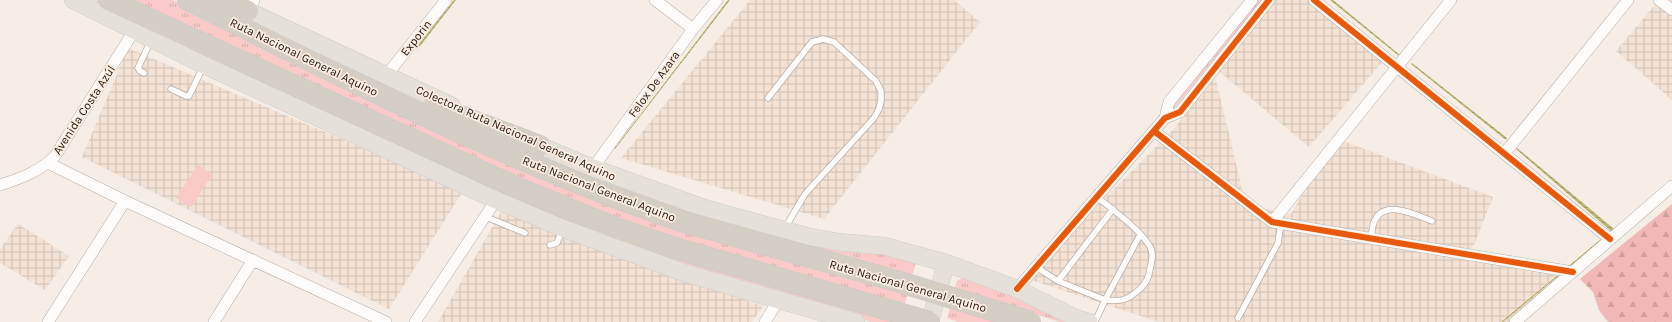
<svg xmlns="http://www.w3.org/2000/svg" width="1672" height="322" viewBox="0 0 1672 322" font-family="Karla,sans-serif">
  <defs>
    <pattern id="industrial-grid" width="8" height="8" patternUnits="userSpaceOnUse"><rect width="8" height="8" fill="#f4e3d5"/><path d="M0 4h8M4 0v8" fill="none" stroke="#d1c2b6"/></pattern>
    <pattern id="grass-tufts" width="24" height="20" patternUnits="userSpaceOnUse"><rect width="24" height="20" fill="#f9cac7"/><path d="M3 7l-1-3M5 7V3M7 7l1-3M15 17l-1-3M17 17v-4M19 17l1-3" fill="none" stroke="#d5adaa"/></pattern>
    <pattern id="forest-firs" width="22" height="20" patternUnits="userSpaceOnUse"><rect width="22" height="20" fill="#f2b8b7"/><path d="M5 1l3.5 6h-7zM16 11l3.5 6h-7z" fill="#cf9e9d"/></pattern>
    <pattern id="water-rules" width="6" height="5" patternUnits="userSpaceOnUse"><rect width="6" height="5" fill="#bbb46d"/><path d="M0 2.5h6" fill="none" stroke="#a09a5e"/></pattern>
  </defs>
  <rect width="100%" height="100%" fill="#f6ede6"/>
  <path fill="url(#industrial-grid)" d="M750,0h204l26,22 -156,197 -203,-61z
    M1270,0h50l64,60 -75,87 -94,-79z
    M1659,0h13v100l-56,-49z
    M128,48l335,143 -74,118 -307,-152z
    M1215,76l31,129 45,9 44,-76 158,59 -19,48 -7,7 92,20 -17,16 10,2 -39,32h-354l-134,-44 148,-148z
    M501,212l130,49 132,45 -11,16h-314z
    M18,224l51,32 -24,34 -45,-27v-14z"/>
  <path fill="url(#grass-tufts)" d="M126,0h46l204,99 202,91 330,103 -4,14 -185,-54 -147,-49z
    M1258,0h4l-89,110 -1,-2z
    M289,93c105,51 211,101 320,142l289,87h-27l-203,-60 -105,-39 -224,-102z
    M524,150l392,112 -4,14 -270,-76z
    M963,278l16,3 93,41h-12l-103,-32 -2,-3 2,-6z
    M950,307l57,15h-49l-11,-4z"/>
  <path fill="url(#forest-firs)" d="M1672,204v118h-64l-9,-12 -6,-18 -13,-13z"/>
  <path fill="#f9cac7" d="M198,165l14,10 -21,32 -15,-9z"/>
  <path fill="url(#water-rules)" d="M454,0h2l-39,50 -1,-2z
    M728,0h2l-115,149h-1z
    M1330,0h3l67,55 -1,1z
    M1412,63l95,75 -1,2 -95,-76z
    M1517,148l97,81 -3,2 -95,-82z
    M1601,239l1,1 -99,82h-2z"/>
  <g fill="none" stroke-linecap="round" stroke-linejoin="round">
    <defs>
      <path id="service" d="M144,73l-4,-2 -2,-3 13,-28
        M171,89l15,7h3l14,-29
        M768,98l44,-56 11,-3 11,3 42,39 5,10v10l-2,8 -5,9 -69,76 -20,34
        M486,217l39,16
        M1371,238c1,-5 1,-13 4,-18 10,-21 41,-5 57,1
        M550,245l7,-2 5,-13
        M1036,267l22,14 47,19 35,-65
        M1058,281l55,-72
        M1238,318l40,-75 3,-20
        M1095,322l10,-22c17,2 23,0 36,-12 5,-5 8,-12 9,-19 2,-8 4,-17 -1,-24 -11,-17 -36,-35 -52,-48"/>
      <path id="minor" d="M655,0l38,29
        M1314,0l296,239
        M1659,0l13,10
        M248,11l6,-11
        M386,76l60,-76
        M1165,118l4,-16 83,-102
        M1154,131l118,91 301,50
        M1504,154l124,-154
        M48,163l77,38 261,121
        M593,168l100,-139 24,-29
        M0,185c19,-6 41,-14 55,-29l79,-125
        M1272,222l179,-222
        M1017,289l148,-171 15,-6 89,-112
        M48,322l77,-121
        M214,322l39,-62
        M415,322l81,-122
        M765,322l14,-23
        M1515,322l157,-136"/>
      <path id="primary" d="M73,0l131,65 292,135 66,28 123,45 171,49
        M248,11l204,95
        M529,141l64,27 114,41 99,27 32,6 46,4 62,17 71,26 61,30 11,3
        M930,322l16,-59"/>
      <path id="motorway" d="M108,0l407,187 100,41 63,21
        M188,0c163,80 325,165 497,222
        M225,0l23,11
        M433,106l107,40"/>
    </defs>
    <use href="#service" stroke="#b6afaa" stroke-width="7"/>
    <use href="#minor" stroke="#b6afaa" stroke-width="12"/>
    <use href="#primary" stroke="#cfcbc8" stroke-width="18"/>
    <use href="#motorway" stroke="#cfcbc8" stroke-width="22"/>
    <use href="#service" stroke="#fefcfb" stroke-width="5.5"/>
    <use href="#minor" stroke="#fefcfb" stroke-width="11"/>
    <use href="#primary" stroke="#e5e1da" stroke-width="17"/>
    <use href="#motorway" stroke="#d4cec4" stroke-width="20"/>
    <defs>
      <path id="motorway-bridge" d="M685,222l215,60 131,40
        M678,249l252,73"/>
    </defs>
    <use href="#motorway-bridge" stroke="#cfcbc8" stroke-width="22" stroke-linecap="butt"/>
    <use href="#motorway-bridge" stroke="#d4cec4" stroke-width="20"/>
    <defs>
      <path id="cycleway" d="M1314,0l296,239
        M1154,131l118,91 301,50
        M1017,289l148,-171 15,-6 89,-112"/>
    </defs>
    <use href="#cycleway" stroke="#fdecdf" stroke-width="8"/>
    <use href="#cycleway" stroke="#e8590c" stroke-width="6"/>
  </g>
  <g text-anchor="middle" stroke-width="3.5" stroke-linejoin="round" paint-order="stroke">
    <g font-size="12" fill="#211b17" stroke="#fdecdf">
      <text transform="translate(416 38) rotate(-52)" y="4">Exporin</text>
      <text transform="translate(304 57) rotate(26)" y="4">Ruta Nacional General Aquino</text>
      <text transform="translate(654 84) rotate(-54)" y="4">Felox De Azara</text>
      <text transform="translate(84 110) rotate(-57)" y="4">Avenida Costa Azúl</text>
      <text transform="translate(516 133) rotate(24)" y="4">Colectora Ruta Nacional General Aquino</text>
      <text transform="translate(599 189) rotate(21)" y="4">Ruta Nacional General Aquino</text>
      <text transform="translate(908 286) rotate(16)" y="4">Ruta Nacional General Aquino</text>
    </g>
  </g>
</svg>
